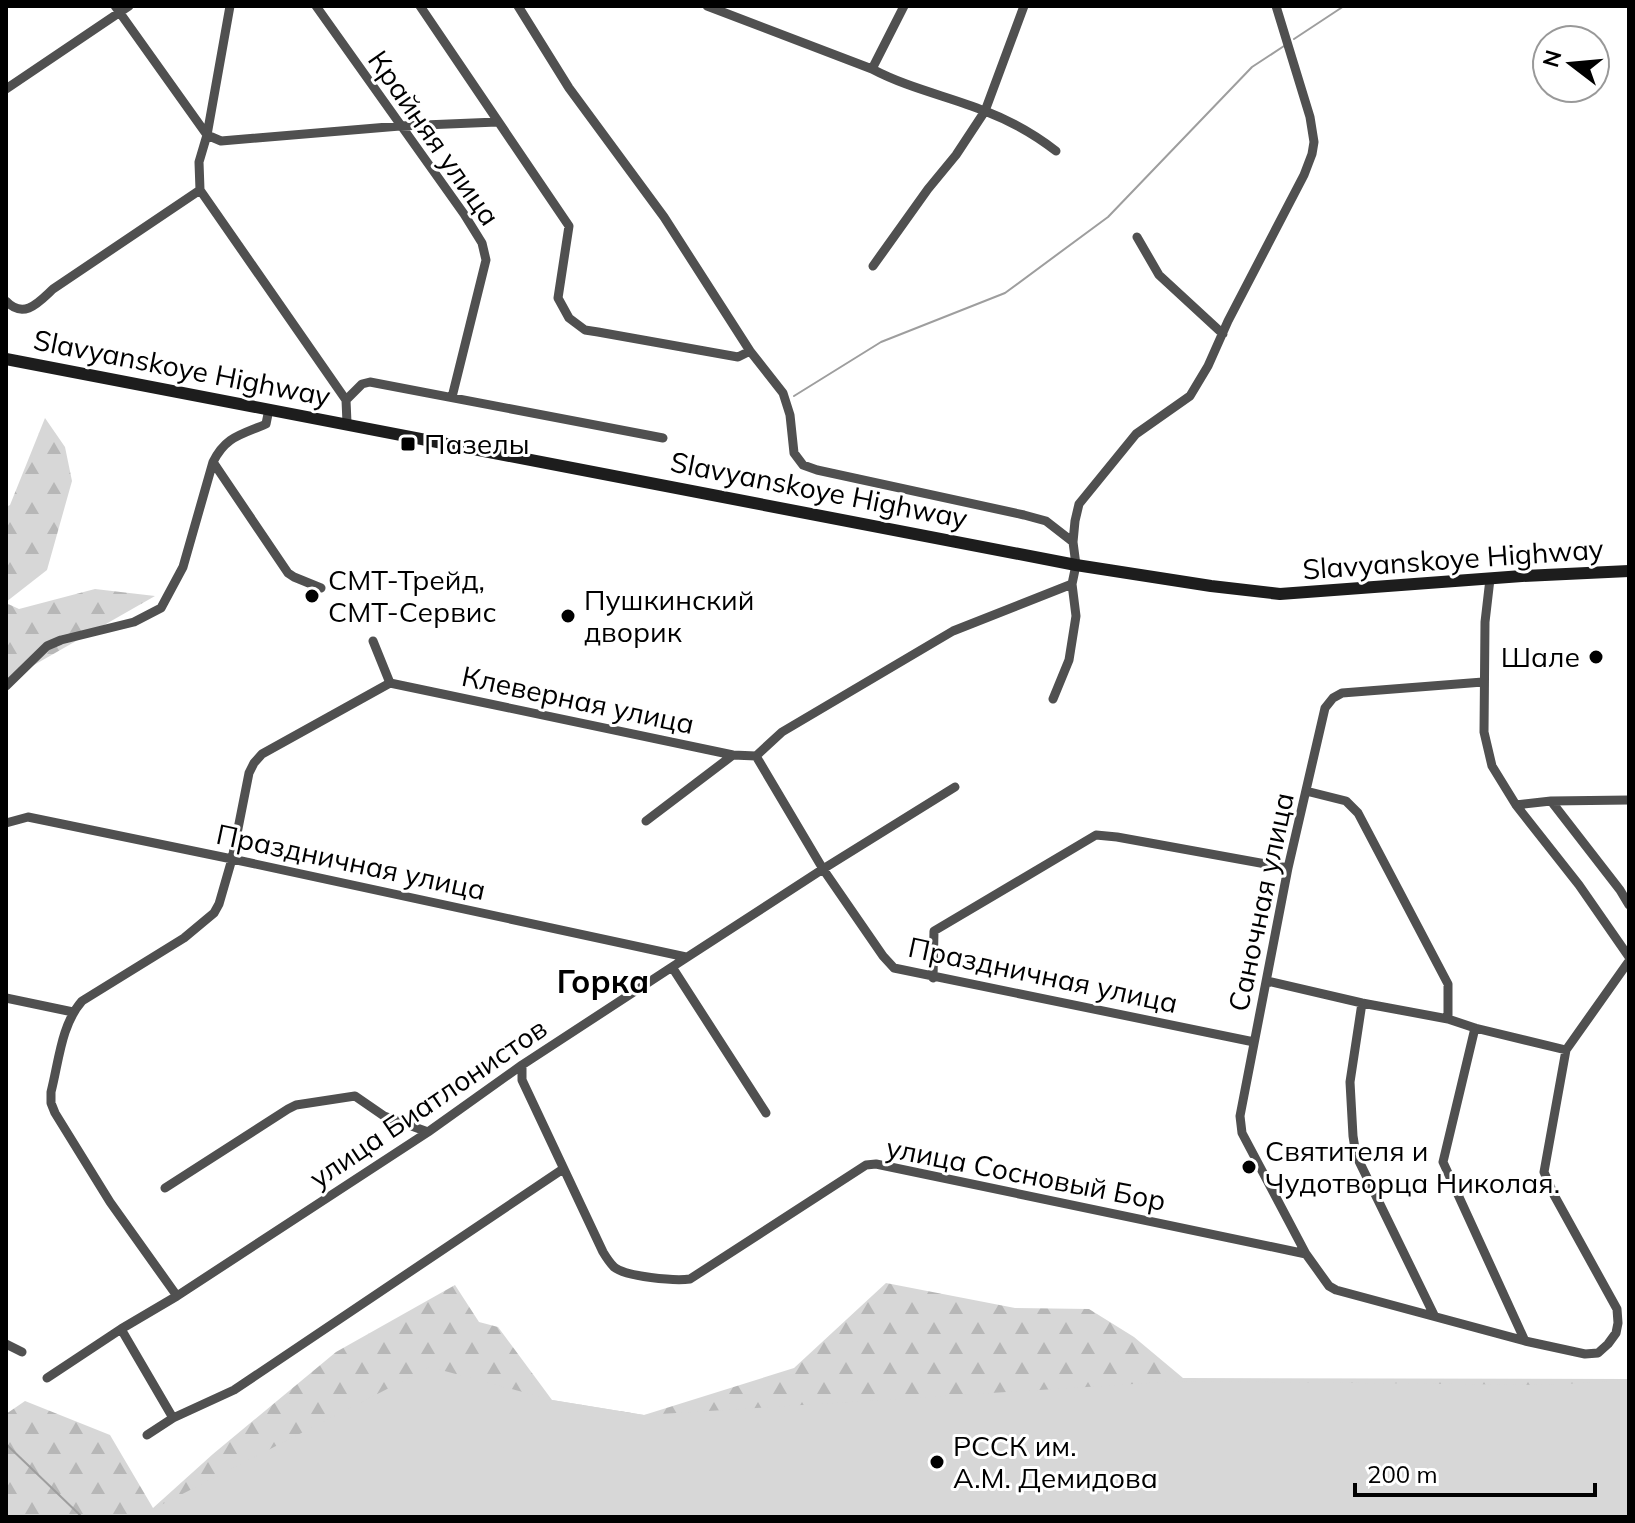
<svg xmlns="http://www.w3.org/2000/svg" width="1635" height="1523" viewBox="0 0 1635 1523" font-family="Mulish,sans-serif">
  <defs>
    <pattern id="forest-firs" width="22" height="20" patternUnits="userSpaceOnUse" patternTransform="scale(2)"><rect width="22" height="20" fill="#d7d7d7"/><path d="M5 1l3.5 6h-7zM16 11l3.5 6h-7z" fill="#b7b7b7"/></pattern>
  </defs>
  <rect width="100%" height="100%" fill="#fff"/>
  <path fill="url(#forest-firs)" d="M45,418l20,29 7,34 -25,89 -41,32v-95l4,-2z
    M95,589l60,7 -149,85v-78l13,6z
    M886,1283l129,25 74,1 45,28 49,41 446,1v138h-1623v-103l19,-13 85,34 43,73 60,-54 123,-102 119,-67 24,37 19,5 54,73 92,15 150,-47z"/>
  <path fill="#d7d7d7" d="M430,1367l122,33 92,15 536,-34 368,4 81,-5v137h-1472l-4,-8z"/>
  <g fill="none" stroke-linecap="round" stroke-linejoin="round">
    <path stroke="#9e9e9e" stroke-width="2" d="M1294,39l50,-33
      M794,396l87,-54 124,-49 103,-76 144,-150 32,-21
      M6,1444l76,73"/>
    <path stroke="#505050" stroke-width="9" d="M115,6l92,129 -8,27 1,28 146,210 1,23
      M230,6l-23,129 14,6 179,-15 97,-4
      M316,6l148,208 18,29 4,17 -34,137
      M420,6l149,220 -11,72 11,20 16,12 13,2 140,25 12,-6 33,42 7,22 4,38 9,12 14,5 207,45 22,6 27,21
      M518,6l51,82 95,129 86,134
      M707,6l165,63c36,19 75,27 113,42 26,10 49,23 71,40
      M872,69l32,-63
      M6,89l123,-83
      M1137,237l22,38 64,59
      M873,266l55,-77 28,-34 29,-44 39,-105
      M6,301c18,19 33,1 47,-12l147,-99
      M346,400l16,-16 8,-2 293,56
      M213,462l75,111 6,4 27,11
      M1490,579l-5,43 -1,110 8,34 24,39 63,80 50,72
      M373,641l17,42
      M6,686l41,-40 14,-6 73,-18 27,-14 22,-41 30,-105c13,-26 28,-27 53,-38l3,-15
      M1053,699l16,-39 7,-44 -4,-32 4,-19 -3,-23 2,-21 4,-17 57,-70 54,-38 18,-30 20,-45 76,-146 8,-21 2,-12 -4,-25 -34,-111
      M756,756l67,113 60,87 11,12 360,74
      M756,756l26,-24 171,-101 119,-47
      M1306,791l40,10 12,12 90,171v35
      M1551,801l69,89 9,15
      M1516,805l35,-4 78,-1
      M646,821l87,-66
      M6,823l22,-6 204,42 454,98
      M672,967l94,146
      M933,978l1,-47 162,-96 21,2 171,31
      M1267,981l95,22 86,16 27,9 91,22 63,-89
      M6,998l67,14
      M1362,1003l-12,79 3,54 3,19 78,160
      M1475,1028l-32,134 82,179
      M522,1065v15l81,172c3,5 7,11 11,15 12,10 61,14 76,12l176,-114 10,-1 430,90 23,32 7,4 189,51 60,13 13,-1 10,-9 8,-11 2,-10 -1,-14 -63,-114 -10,-23 22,-122
      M165,1188l123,-79 8,-4 59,-9 29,20 44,16
      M1306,1254l-64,-121 -2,-17 48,-248 37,-160 8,-10 9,-5 141,-11
      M177,1296l-67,-94 -55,-89 -4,-10v-11c8,-31 10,-67 31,-91l102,-63 30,-25 5,-9 13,-45 17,-86 5,-10 8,-9 128,-71 343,72 23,1
      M121,1329l52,89
      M6,1344l16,8
      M47,1378l74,-49 56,-33 251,-164 94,-67 150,-98 151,-98 132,-82
      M147,1435l26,-17 61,-28 329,-221"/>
    <path stroke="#1d1d1d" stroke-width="12" d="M6,359l1070,206 135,21 69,8 242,-18 107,-5"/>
  </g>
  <g fill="#000" stroke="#fff" stroke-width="3">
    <rect x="400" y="436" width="16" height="16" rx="4"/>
    <circle cx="312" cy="596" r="8"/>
    <circle cx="568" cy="616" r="8"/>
    <circle cx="1596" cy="657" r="8"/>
    <circle cx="1249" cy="1167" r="8"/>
    <circle cx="937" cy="1462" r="8"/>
  </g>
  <g text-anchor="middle" stroke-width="6" stroke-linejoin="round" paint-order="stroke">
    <g font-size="28" fill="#000" stroke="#fff">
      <text transform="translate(434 138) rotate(55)" y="10">Крайняя улица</text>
      <text transform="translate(182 368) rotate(11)" y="10">Slavyanskoye Highway</text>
      <text transform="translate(819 490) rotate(11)" y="10">Slavyanskoye Highway</text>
      <text transform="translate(1453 559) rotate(-4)" y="10">Slavyanskoye Highway</text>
      <text transform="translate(578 700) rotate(12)" y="10">Клеверная улица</text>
      <text transform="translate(351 862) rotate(12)" y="10">Праздничная улица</text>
      <text transform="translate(1261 902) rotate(-78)" y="10">Саночная улица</text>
      <text transform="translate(1043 975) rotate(12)" y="10">Праздничная улица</text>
      <text transform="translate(428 1103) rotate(-34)" y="10">улица Биатлонистов</text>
      <text transform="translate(1026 1174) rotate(11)" y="10">улица Сосновый Бор</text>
    </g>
    <g font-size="28" fill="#000" stroke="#fff" text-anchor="start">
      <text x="424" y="454">Пазелы</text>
      <text x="328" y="590">СМТ-Трейд,<tspan x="328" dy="32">СМТ-Сервис</tspan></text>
      <text x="584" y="610">Пушкинский<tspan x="584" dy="32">дворик</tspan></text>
      <text x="1580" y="667" text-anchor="end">Шале</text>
      <text x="1265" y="1161">Святителя и<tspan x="1265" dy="32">Чудотворца Николая.</tspan></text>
      <text x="953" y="1456">РССК им.<tspan x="953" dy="32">А.М. Демидова</tspan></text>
    </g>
    <g font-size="32" font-weight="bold" fill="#000" stroke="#fff">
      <text x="603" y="993">Горка</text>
    </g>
  </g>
  <rect width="1635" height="1523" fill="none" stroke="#000000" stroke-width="16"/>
  <g transform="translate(1571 64) rotate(286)"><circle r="38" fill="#ffffff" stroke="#999999" stroke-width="2"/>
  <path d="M0-6L14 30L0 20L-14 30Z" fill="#000000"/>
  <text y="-12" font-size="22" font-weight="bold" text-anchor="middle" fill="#000000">N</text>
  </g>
  <path d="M1355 1483v12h240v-12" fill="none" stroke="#000000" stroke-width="4"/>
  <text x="1367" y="1483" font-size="24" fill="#000000" stroke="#ffffff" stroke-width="6" paint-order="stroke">200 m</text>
</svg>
